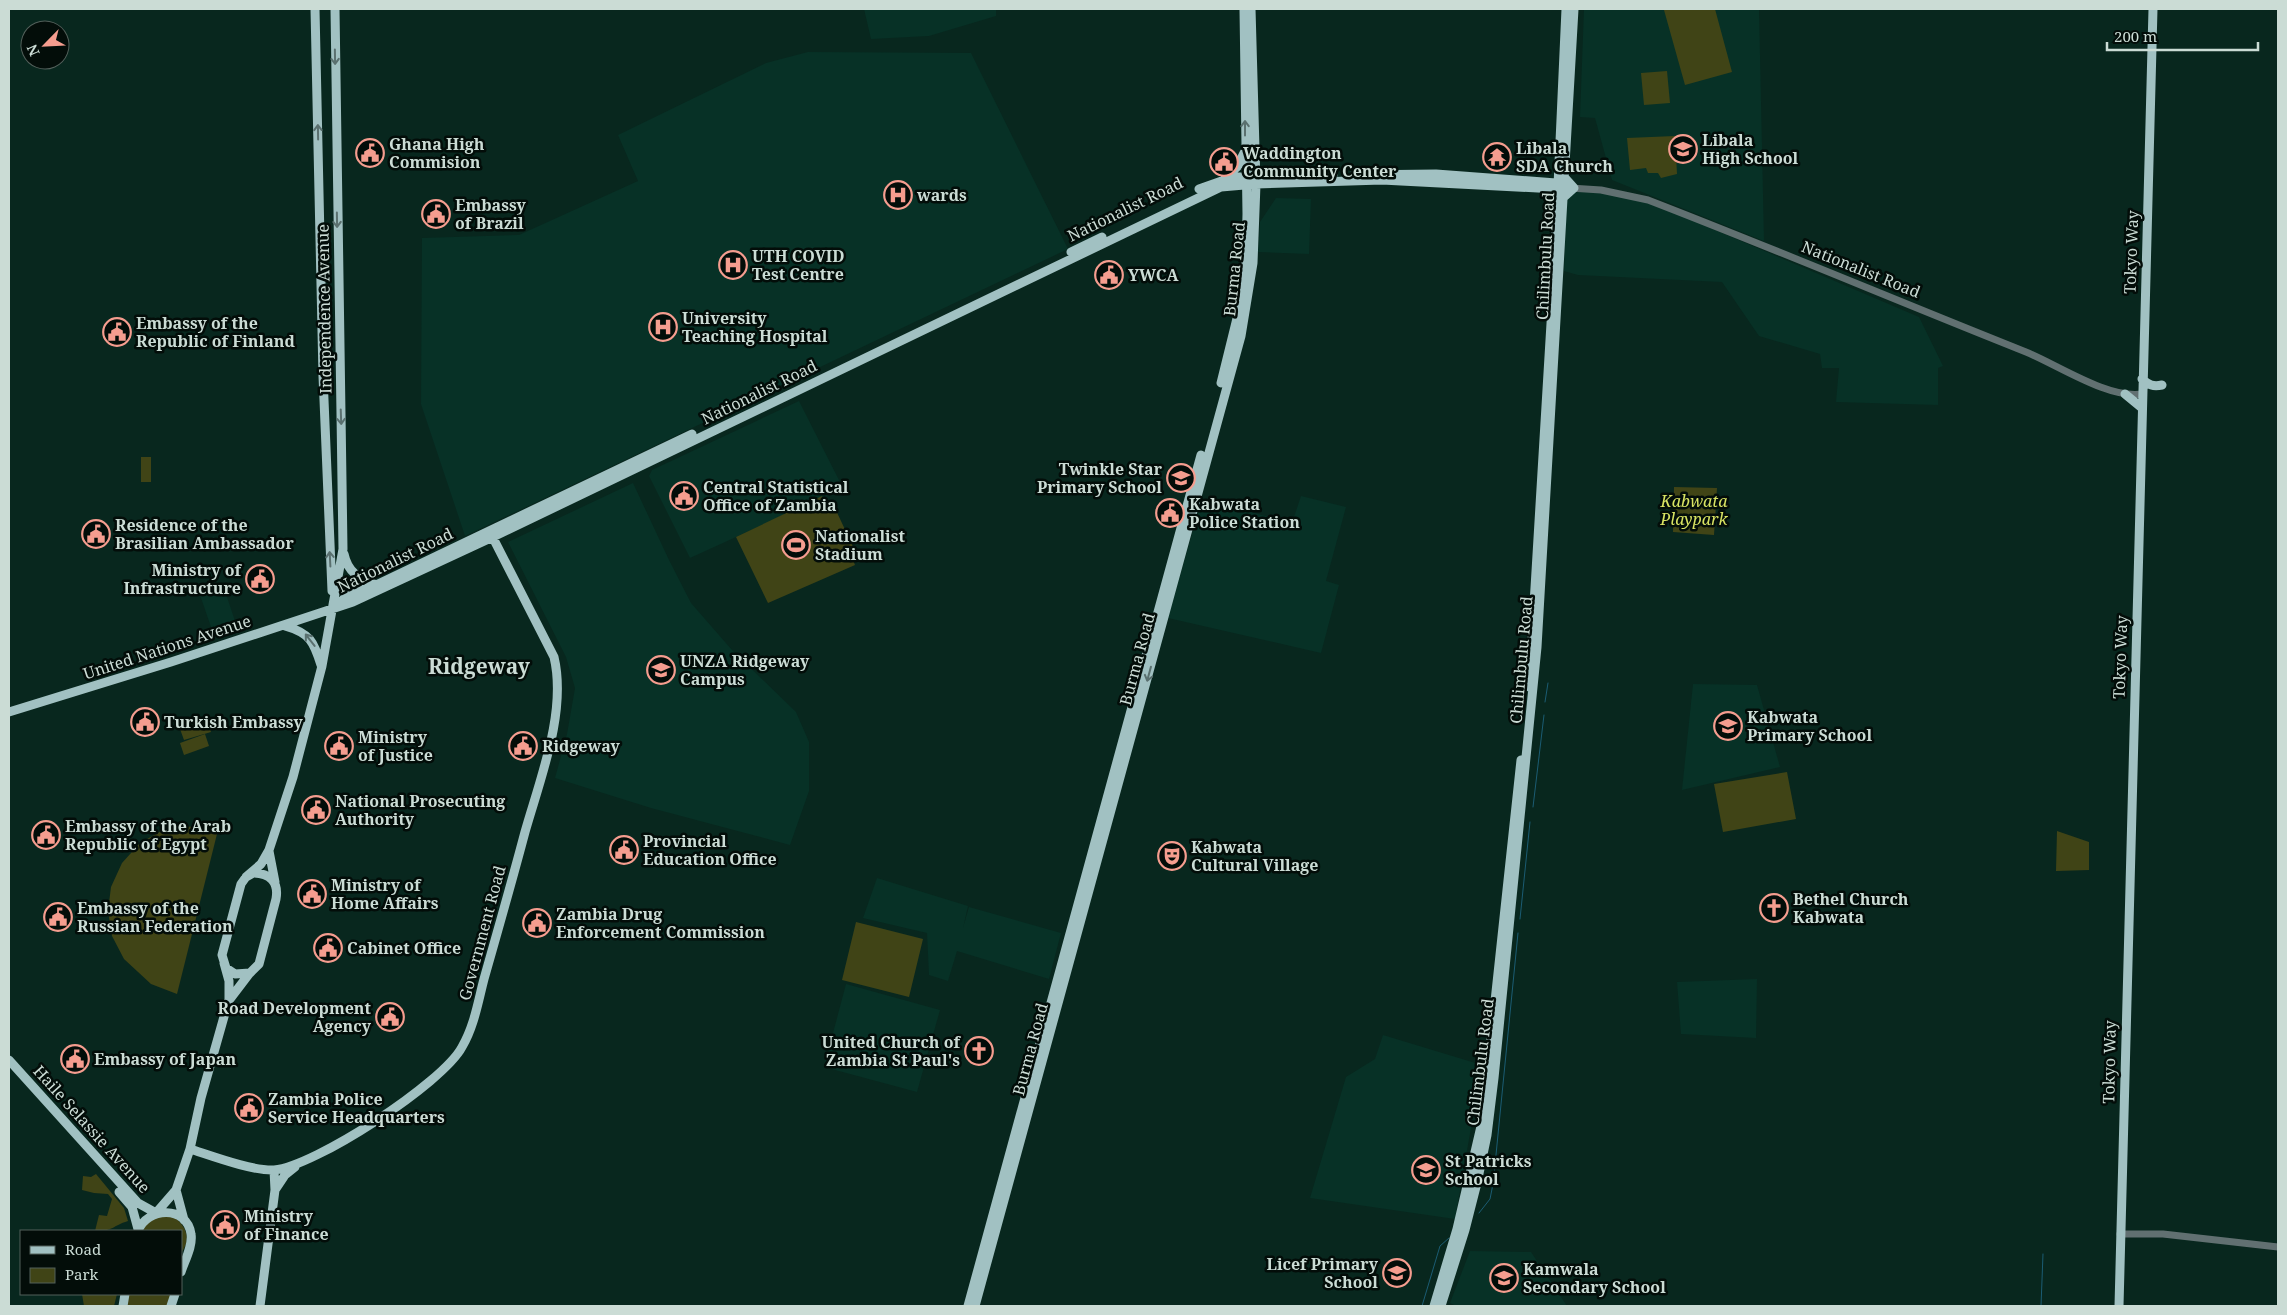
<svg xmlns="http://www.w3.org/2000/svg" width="2287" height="1315" viewBox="0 0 2287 1315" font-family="'Noto Serif',serif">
  <rect width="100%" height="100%" fill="#08271e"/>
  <path fill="#073126" d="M864,9h132v7l-67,20 -58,3z
    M1584,9h175l5,232 -152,-61 -17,-62 -15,-1z
    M808,52l163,1 97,196 -603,287 -44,-132 1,-166 97,-3 119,-54 -20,-46 148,-72z
    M1567,192h37l41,8 274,117 24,49 -5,2v37l-102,-3 3,-34h-17l-2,-14 -61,-18 -37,-54 -144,-7 -14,-4z
    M1276,198l35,1 -2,55 -51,-2 2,-30z
    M799,401l44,87 -153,70 -41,-82 3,-6z
    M633,483l36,77 22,43 41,47 64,62 13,30v49l-19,54 -139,-37 -96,-30 12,-44 8,-46 -9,-31 -58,-115z
    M1301,496l45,11 -20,74 13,4 -18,68 -153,-35 34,-119 90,24z
    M223,585l15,45 -14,4 -13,-7 -11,-32 2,-3z
    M1693,684l64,1 23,82 -98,23z
    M877,878l91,28 -5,22 6,-21 92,26 -12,46 -92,-28 -9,30 -19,-6 -2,-42 -64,-15z
    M1757,979l-1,59 -75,-4 -4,-52z
    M846,984l94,26 -23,82 -93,-25z
    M1383,1035l99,30 -27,154 -145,-21 36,-121 29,-18z
    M1470,1251l61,1 36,54h-111l-6,-3z"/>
  <path fill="#404416" d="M1670,9h45l17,63 -47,13 -21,-75z
    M1667,71l3,32 -26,2 -3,-32z
    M1675,136l2,38 -16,4 -3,-5h-10l-2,-5 -16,2 -3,-32z
    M141,457h10v25h-10z
    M1674,487l43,1 -3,47 -41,-3z
    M822,496l5,11 6,-3 23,49 -5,2 4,10 -87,38 -32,-66z
    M207,720l4,12 -27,8 -4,-11z
    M205,734l4,12 -25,9 -4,-12z
    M1787,772l9,47 -73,13 -9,-48z
    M184,826l34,4 -41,164 -26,-10 -27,-25 -12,-23 -4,-25 3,-24 11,-24 18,-20 23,-13z
    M2057,831l32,11v28l-33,1z
    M856,922l67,17 -14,58 -67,-17z
    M96,1174l28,34 4,13c-16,5 -14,10 -33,10l4,-16 8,1 5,-17 -4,-5 -14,-1 -12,-3 1,-14 8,1z
    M154,1217h20c12,9 18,22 7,36v-22h-38l2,-5z
    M82,1294h35l-3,12h-30z
    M127,1294h45l-4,12h-44z"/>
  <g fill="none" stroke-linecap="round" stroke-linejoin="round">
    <path stroke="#1b5c73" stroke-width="1" d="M1545,702l3,-19
      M1533,807l11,-92
      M1520,919l10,-97
      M1494,1175l24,-242
      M1479,1213l11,-14 4,-20
      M1422,1306l18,-60 9,-8
      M2041,1306l2,-52"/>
    <path stroke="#617071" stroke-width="7" d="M1570,188l31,2 47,10c127,49 252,102 378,152 32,13 82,47 116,42
      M2120,1234h43l115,13"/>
    <path stroke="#a1c1c2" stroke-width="9" d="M315,9l8,367 9,215
      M1354,175l82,-1 120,9 8,5
      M1225,178l12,-11 7,-14
      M1199,189l34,-12 100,-2
      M1564,197l10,-9 -9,-10
      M1071,252l31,-15
      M2142,379c7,6 11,8 20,6
      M1221,383l22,-89 3,-39 1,-41 -3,-205
      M2125,394l17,14
      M344,554c4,19 15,24 32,31
      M337,605l11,-10 28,-10 316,-151
      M285,626c25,7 29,16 36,39
      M1529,687l25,-413 12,-265
      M9,712l162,-50 182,-60 140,-65 728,-350 35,-3 126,-4 174,9 8,-1
      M269,851l6,31
      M253,873c17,0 26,9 23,26l-17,65 -9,9 -15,1 -9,-6 -4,-13 19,-71 5,-7z
      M246,877l15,-13 8,-14 24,-73 29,-111 21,-117 -8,-540
      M230,999l19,-25
      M9,1060l129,143 18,10
      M190,1149c22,7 62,22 84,21 40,-3 169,-87 188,-123 12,-20 16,-45 22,-68 14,-49 28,-98 41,-147 15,-53 42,-120 29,-175l-63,-123
      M176,1190l8,30
      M275,1190l10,-15 10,-8
      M119,1192l13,15 6,22
      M156,1213l20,-23 14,-41 11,-51 28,-99v-18l-5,-18
      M138,1231c9,-24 49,-26 53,3 2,12 -6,26 -10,38
      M123,1306l2,-12
      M171,1306l4,-12
      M260,1306l15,-116 -1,-20
      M968,1306l233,-851
      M975,1306l266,-970 12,-73 3,-79 -5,-175
      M1434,1306l23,-77 25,-107 39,-362
      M1441,1306l24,-76 12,-47 10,-48 7,-57 43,-431 37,-638
      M2119,1306l34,-1297"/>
  </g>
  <defs><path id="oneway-shaft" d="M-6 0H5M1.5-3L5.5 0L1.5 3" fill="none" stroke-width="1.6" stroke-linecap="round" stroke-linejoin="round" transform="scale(1.25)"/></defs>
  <g stroke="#5a706f">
    <use href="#oneway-shaft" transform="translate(335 57) rotate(89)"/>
    <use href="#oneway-shaft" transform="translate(1245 128) rotate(-90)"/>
    <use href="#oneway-shaft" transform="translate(318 132) rotate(-91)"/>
    <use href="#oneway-shaft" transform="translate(337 220) rotate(89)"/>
    <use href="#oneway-shaft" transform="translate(341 417) rotate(88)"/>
    <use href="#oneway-shaft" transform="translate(330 559) rotate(-93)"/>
    <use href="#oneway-shaft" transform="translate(310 640) rotate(-128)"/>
    <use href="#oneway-shaft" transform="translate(1149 674) rotate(105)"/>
  </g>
  <defs>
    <symbol id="school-ring" viewBox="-11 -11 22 22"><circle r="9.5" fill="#030d09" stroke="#f59d8f" stroke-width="1.5"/><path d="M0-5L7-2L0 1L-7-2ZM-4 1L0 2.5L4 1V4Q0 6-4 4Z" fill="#f59d8f"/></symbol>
    <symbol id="civic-ring" viewBox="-11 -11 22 22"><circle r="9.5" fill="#030d09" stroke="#f59d8f" stroke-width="1.5"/><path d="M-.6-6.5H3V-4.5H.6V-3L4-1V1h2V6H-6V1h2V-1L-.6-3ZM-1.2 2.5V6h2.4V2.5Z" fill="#f59d8f"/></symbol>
    <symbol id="temple-ring" viewBox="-11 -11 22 22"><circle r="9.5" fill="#030d09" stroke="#f59d8f" stroke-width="1.5"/><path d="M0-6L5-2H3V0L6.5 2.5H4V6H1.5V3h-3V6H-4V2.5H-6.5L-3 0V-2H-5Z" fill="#f59d8f"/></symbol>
    <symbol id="hospital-ring" viewBox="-11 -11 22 22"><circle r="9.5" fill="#030d09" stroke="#f59d8f" stroke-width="1.5"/><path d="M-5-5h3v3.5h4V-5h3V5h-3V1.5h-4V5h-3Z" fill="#f59d8f"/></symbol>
    <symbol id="stadium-ring" viewBox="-11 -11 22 22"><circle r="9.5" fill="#030d09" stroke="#f59d8f" stroke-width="1.5"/><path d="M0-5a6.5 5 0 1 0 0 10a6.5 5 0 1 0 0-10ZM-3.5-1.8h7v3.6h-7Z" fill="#f59d8f"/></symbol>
    <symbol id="university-ring" viewBox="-11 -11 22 22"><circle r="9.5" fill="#030d09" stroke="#f59d8f" stroke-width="1.5"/><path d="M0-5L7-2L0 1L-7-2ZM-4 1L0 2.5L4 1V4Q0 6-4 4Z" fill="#f59d8f"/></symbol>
    <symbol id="theatre-ring" viewBox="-11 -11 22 22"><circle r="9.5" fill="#030d09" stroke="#f59d8f" stroke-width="1.5"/><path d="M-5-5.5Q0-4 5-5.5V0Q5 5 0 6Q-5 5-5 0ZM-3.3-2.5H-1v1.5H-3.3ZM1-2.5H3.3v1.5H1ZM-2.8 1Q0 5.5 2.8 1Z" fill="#f59d8f"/></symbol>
    <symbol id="church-ring" viewBox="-11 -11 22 22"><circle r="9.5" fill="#030d09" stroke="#f59d8f" stroke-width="1.5"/><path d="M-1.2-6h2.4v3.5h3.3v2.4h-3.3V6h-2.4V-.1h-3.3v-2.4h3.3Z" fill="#f59d8f"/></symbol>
  </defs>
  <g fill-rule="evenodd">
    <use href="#school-ring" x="1667" y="133" width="32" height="32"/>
    <use href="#civic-ring" x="354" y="137" width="32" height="32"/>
    <use href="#temple-ring" x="1481" y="141" width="32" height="32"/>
    <use href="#civic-ring" x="1208" y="146" width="32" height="32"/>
    <use href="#hospital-ring" x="882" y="179" width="32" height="32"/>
    <use href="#civic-ring" x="420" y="198" width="32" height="32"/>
    <use href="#hospital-ring" x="717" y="249" width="32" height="32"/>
    <use href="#civic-ring" x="1093" y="259" width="32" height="32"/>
    <use href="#hospital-ring" x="647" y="311" width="32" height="32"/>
    <use href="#civic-ring" x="101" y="316" width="32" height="32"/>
    <use href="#school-ring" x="1165" y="462" width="32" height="32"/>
    <use href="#civic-ring" x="668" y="480" width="32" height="32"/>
    <use href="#civic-ring" x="1154" y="497" width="32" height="32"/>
    <use href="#civic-ring" x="80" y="518" width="32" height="32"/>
    <use href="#stadium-ring" x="780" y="529" width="32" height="32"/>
    <use href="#civic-ring" x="244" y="563" width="32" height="32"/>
    <use href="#university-ring" x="645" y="654" width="32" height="32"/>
    <use href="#civic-ring" x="129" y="706" width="32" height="32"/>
    <use href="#school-ring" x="1712" y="710" width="32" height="32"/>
    <use href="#civic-ring" x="323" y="730" width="32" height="32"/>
    <use href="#civic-ring" x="507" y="730" width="32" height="32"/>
    <use href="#civic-ring" x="300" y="794" width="32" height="32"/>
    <use href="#civic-ring" x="30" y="819" width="32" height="32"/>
    <use href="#civic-ring" x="608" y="834" width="32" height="32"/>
    <use href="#theatre-ring" x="1156" y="840" width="32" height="32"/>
    <use href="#civic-ring" x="296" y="878" width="32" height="32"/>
    <use href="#church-ring" x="1758" y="892" width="32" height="32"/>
    <use href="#civic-ring" x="42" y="901" width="32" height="32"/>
    <use href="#civic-ring" x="521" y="907" width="32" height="32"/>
    <use href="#civic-ring" x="312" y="932" width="32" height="32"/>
    <use href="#civic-ring" x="374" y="1001" width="32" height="32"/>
    <use href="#church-ring" x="963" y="1035" width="32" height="32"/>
    <use href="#civic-ring" x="59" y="1043" width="32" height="32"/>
    <use href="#civic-ring" x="233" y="1092" width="32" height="32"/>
    <use href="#school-ring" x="1410" y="1154" width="32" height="32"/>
    <use href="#civic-ring" x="209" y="1209" width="32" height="32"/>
    <use href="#school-ring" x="1381" y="1257" width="32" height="32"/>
    <use href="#school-ring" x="1488" y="1262" width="32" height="32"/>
  </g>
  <g text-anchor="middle" stroke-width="5" stroke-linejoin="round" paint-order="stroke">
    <g font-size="16" font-weight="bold" fill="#cbdcd5" stroke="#030d09" text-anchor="start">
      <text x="1702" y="146">Libala<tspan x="1702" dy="18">High School</tspan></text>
      <text x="389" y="150">Ghana High<tspan x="389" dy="18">Commision</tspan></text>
      <text x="1516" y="154">Libala<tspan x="1516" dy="18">SDA Church</tspan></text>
      <text x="1243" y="159">Waddington<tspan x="1243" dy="18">Community Center</tspan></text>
      <text x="917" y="201">wards</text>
      <text x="455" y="211">Embassy<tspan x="455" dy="18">of Brazil</tspan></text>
      <text x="752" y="262">UTH COVID<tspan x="752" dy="18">Test Centre</tspan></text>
      <text x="1128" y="281">YWCA</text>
      <text x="682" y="324">University<tspan x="682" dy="18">Teaching Hospital</tspan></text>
      <text x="136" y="329">Embassy of the<tspan x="136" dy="18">Republic of Finland</tspan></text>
      <text x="1162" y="475" text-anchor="end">Twinkle Star<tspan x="1162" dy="18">Primary School</tspan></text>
      <text x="703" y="493">Central Statistical<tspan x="703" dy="18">Office of Zambia</tspan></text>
      <text x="1189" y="510">Kabwata<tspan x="1189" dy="18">Police Station</tspan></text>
      <text x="115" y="531">Residence of the<tspan x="115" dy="18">Brasilian Ambassador</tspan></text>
      <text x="815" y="542">Nationalist<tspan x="815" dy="18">Stadium</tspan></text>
      <text x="241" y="576" text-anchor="end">Ministry of<tspan x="241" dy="18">Infrastructure</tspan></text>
      <text x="680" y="667">UNZA Ridgeway<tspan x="680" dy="18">Campus</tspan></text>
      <text x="1747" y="723">Kabwata<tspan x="1747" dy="18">Primary School</tspan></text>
      <text x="164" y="728">Turkish Embassy</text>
      <text x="358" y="743">Ministry<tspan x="358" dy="18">of Justice</tspan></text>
      <text x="542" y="752">Ridgeway</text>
      <text x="335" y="807">National Prosecuting<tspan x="335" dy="18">Authority</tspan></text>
      <text x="65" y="832">Embassy of the Arab<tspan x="65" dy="18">Republic of Egypt</tspan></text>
      <text x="643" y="847">Provincial<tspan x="643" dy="18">Education Office</tspan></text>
      <text x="1191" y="853">Kabwata<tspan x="1191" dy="18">Cultural Village</tspan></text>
      <text x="331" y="891">Ministry of<tspan x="331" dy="18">Home Affairs</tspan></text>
      <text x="1793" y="905">Bethel Church<tspan x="1793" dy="18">Kabwata</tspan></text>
      <text x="77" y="914">Embassy of the<tspan x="77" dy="18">Russian Federation</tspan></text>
      <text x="556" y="920">Zambia Drug<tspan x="556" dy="18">Enforcement Commission</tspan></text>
      <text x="347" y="954">Cabinet Office</text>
      <text x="371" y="1014" text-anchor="end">Road Development<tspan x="371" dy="18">Agency</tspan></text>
      <text x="960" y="1048" text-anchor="end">United Church of<tspan x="960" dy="18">Zambia St Paul's</tspan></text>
      <text x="94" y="1065">Embassy of Japan</text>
      <text x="268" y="1105">Zambia Police<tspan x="268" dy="18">Service Headquarters</tspan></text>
      <text x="1445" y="1167">St Patricks<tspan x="1445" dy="18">School</tspan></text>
      <text x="244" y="1222">Ministry<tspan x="244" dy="18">of Finance</tspan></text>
      <text x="1378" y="1270" text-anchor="end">Licef Primary<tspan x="1378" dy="18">School</tspan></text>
      <text x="1523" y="1275">Kamwala<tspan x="1523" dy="18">Secondary School</tspan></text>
    </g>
    <g font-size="16" fill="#cbdcd5" stroke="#030d09">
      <text transform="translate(1125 209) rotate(-26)" y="6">Nationalist Road</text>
      <text transform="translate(2131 252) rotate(-88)" y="6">Tokyo Way</text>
      <text transform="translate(1545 256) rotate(-87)" y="6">Chilimbulu Road</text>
      <text transform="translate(1234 269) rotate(-84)" y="6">Burma Road</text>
      <text transform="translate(1861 269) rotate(22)" y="6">Nationalist Road</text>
      <text transform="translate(324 309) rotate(-91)" y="6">Independence Avenue</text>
      <text transform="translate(759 392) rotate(-26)" y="6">Nationalist Road</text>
      <text transform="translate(395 560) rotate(-26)" y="6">Nationalist Road</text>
      <text transform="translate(167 647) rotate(-18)" y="6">United Nations Avenue</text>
      <text transform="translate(2120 657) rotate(-88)" y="6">Tokyo Way</text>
      <text transform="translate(1137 659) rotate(-75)" y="6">Burma Road</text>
      <text transform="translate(1521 660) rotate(-85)" y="6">Chilimbulu Road</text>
      <text transform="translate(482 933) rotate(-75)" y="6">Government Road</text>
      <text transform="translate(1030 1049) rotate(-75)" y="6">Burma Road</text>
      <text transform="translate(1480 1062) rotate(-83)" y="6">Chilimbulu Road</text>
      <text transform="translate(2109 1062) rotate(-89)" y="6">Tokyo Way</text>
      <text transform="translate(92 1129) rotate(48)" y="6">Haile Selassie Avenue</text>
    </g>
    <g font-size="16" font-style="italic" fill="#d9e463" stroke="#030d09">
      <text x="1694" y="507">Kabwata<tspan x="1694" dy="18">Playpark</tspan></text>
    </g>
    <g font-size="21" font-weight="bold" fill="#cbdcd5" stroke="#030d09">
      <text x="479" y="674">Ridgeway</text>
    </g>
  </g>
  <rect width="2287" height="1315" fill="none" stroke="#cbdcd5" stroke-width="20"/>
  <rect x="20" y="1230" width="162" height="65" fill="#030d09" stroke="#53605b"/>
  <rect x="30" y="1246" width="25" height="8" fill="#a1c1c2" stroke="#53605b"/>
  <text x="65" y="1255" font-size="15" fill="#cbdcd5">Road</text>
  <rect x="30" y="1268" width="25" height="15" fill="#404416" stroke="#53605b"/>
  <text x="65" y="1280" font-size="15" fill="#cbdcd5">Park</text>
  <g transform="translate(45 45) rotate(246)"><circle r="24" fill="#030d09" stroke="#53605b"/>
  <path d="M0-4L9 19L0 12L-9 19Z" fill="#f59d8f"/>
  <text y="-8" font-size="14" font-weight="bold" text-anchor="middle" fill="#cbdcd5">N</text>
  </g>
  <path d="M2107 42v8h151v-8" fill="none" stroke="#cbdcd5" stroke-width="2.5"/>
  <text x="2114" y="42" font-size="15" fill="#cbdcd5" stroke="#030d09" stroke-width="4" paint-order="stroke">200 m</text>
</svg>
